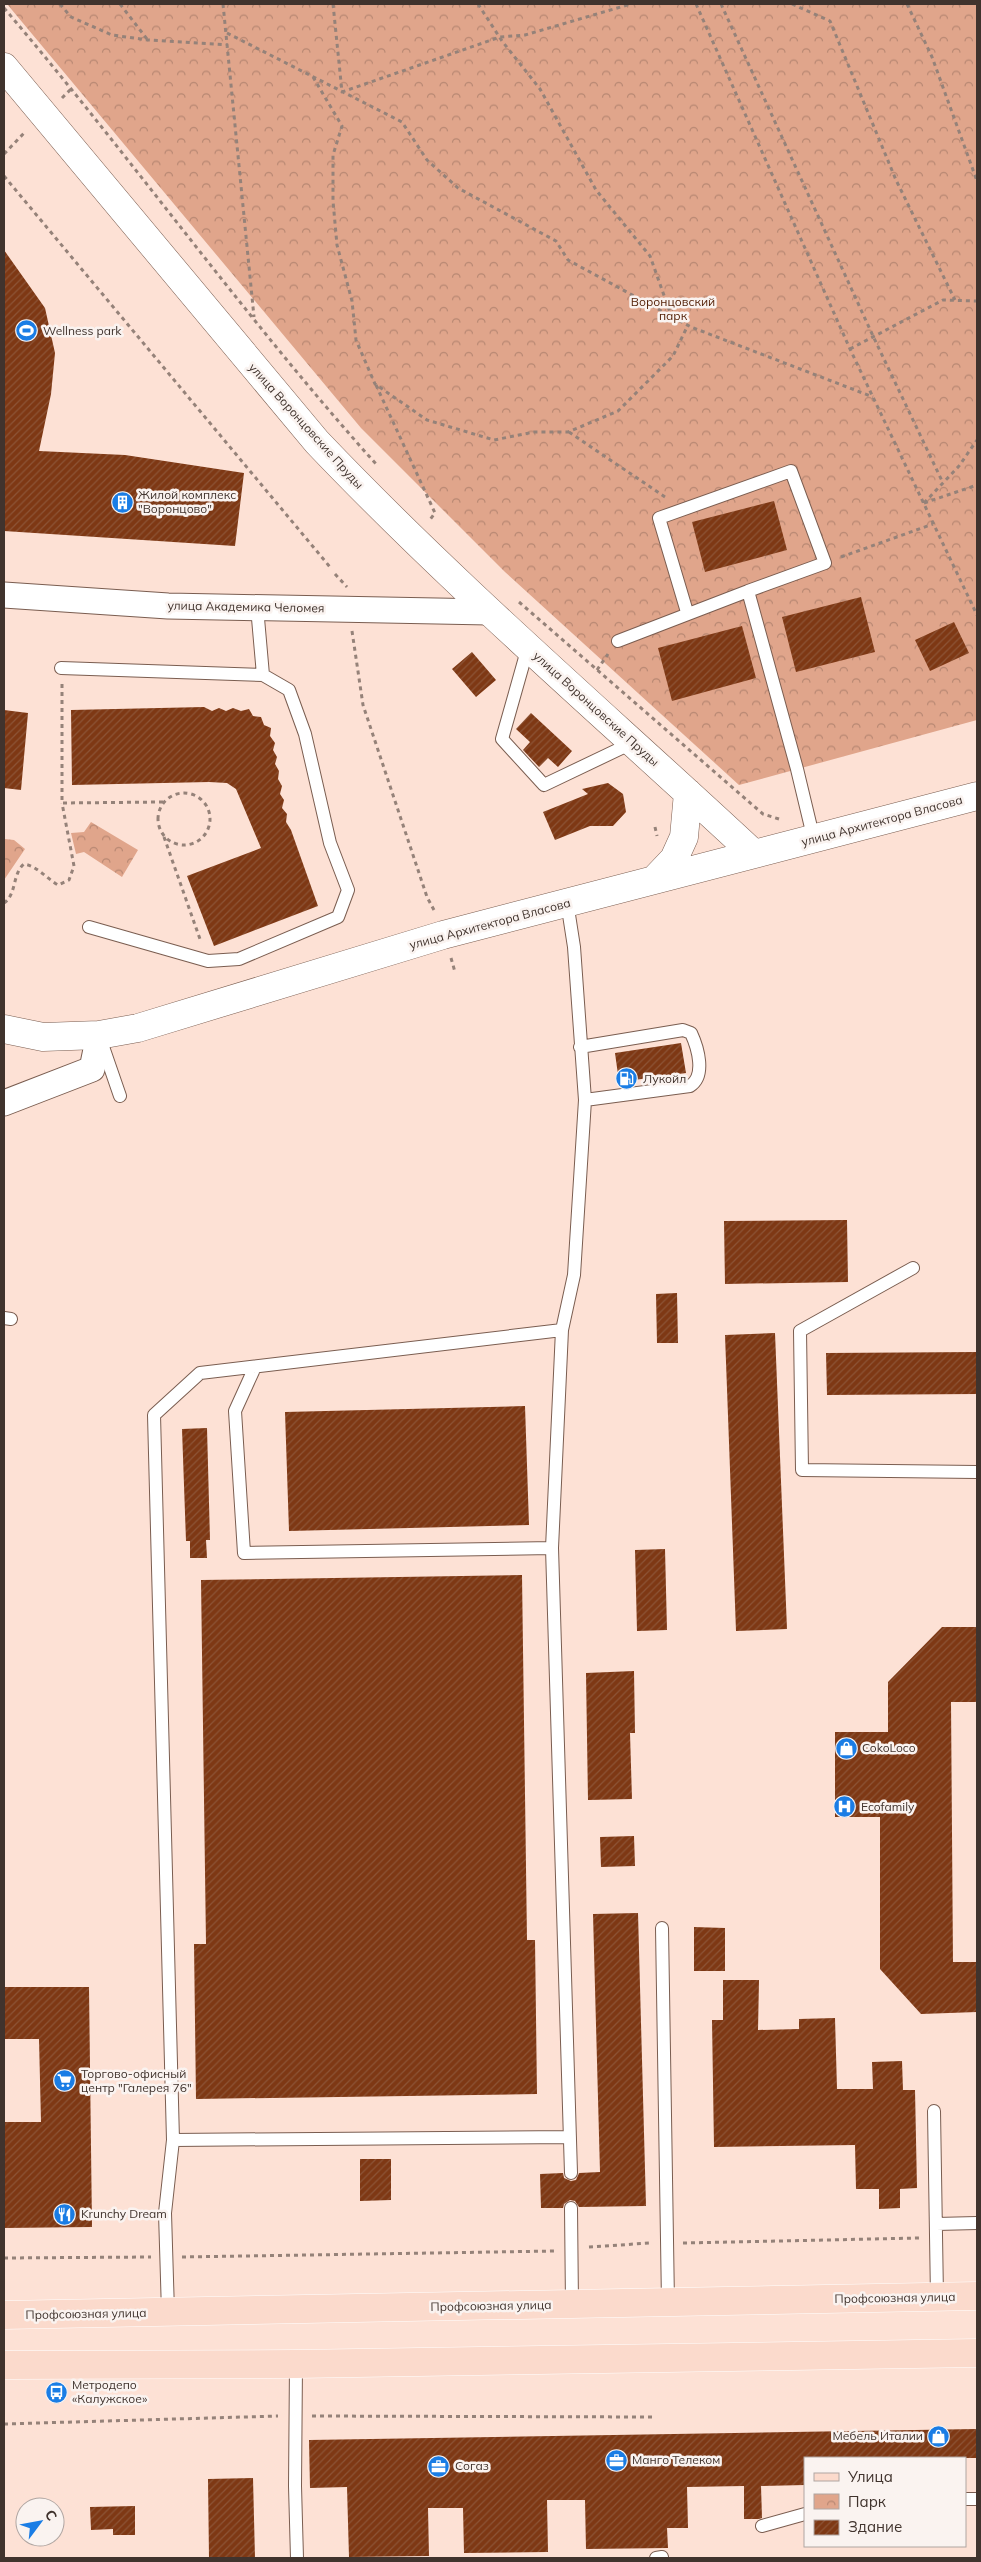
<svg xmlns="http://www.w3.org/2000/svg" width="981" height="2562" viewBox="0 0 981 2562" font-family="Mulish,sans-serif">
  <defs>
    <pattern id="park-crowns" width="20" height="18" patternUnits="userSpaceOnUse" patternTransform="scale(1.25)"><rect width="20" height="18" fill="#e0a58b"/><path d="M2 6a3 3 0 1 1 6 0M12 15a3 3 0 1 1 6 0" fill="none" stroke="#b78772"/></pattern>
    <pattern id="building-hatch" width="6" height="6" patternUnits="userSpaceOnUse" patternTransform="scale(1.25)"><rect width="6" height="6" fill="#7e3814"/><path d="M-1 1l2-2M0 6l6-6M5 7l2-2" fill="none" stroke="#8c5436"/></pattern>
  </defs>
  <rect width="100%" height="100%" fill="#fde1d5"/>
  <path fill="url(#park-crowns)" d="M7,4h970v716l-238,65 -234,-213 -144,-144z
    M91,822l47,28 -16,27 -38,-25 -8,2 -5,-21 13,-1z
    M5,839l9,1 11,9 -21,31z"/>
  <path fill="url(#building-hatch)" d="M4,250l41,58 10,45 -4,41 -12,57 86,4 119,18 -9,73 -231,-15z
    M774,501l13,49 -82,22 -13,-50z
    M861,597l14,55 -79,20 -14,-55z
    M954,622l15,31 -39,18 -15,-31z
    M742,626l14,52 -84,23 -14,-53z
    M472,652l24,28 -20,17 -24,-28z
    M204,707l8,4 7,-3 7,3 7,-3 8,3 8,-2 4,7 8,1 3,8 7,3 -1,8 5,7 -2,7 4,7 -2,7 4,7 -1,8 4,7 -2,8 4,6 -2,8 5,6 -1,8 5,8 27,76 -104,40 -27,-70 74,-28 -25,-59 -9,-6 -18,-1 -137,3 -1,-75z
    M4,710l24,3 -7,77 -17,-2z
    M531,713l41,38 -14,16 -10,-9 -9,9 -16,-17 7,-8 -14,-13z
    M608,783l15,11 3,18 -13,14h-23l-35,14 -12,-28 45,-18 -6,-5z
    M681,1043l5,30 -67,9 -4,-29z
    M847,1220l1,62 -123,2 -1,-63z
    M677,1293l1,50h-21l-1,-49z
    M775,1333l12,296 -51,2 -11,-296z
    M977,1352v42l-150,1 -1,-42z
    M525,1406l4,119 -240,6 -4,-119z
    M207,1428l3,112h-4l1,18h-17v-17h-4l-4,-112z
    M665,1549l2,81 -30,1 -2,-81z
    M522,1575l5,365h8l2,154 -341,5 -2,-155h12l-5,-364z
    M942,1627h35v75h-26l2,260h24v50l-56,2 -41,-45v-152h-45v-85h53v-50z
    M634,1671l1,62h-5l2,66 -44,1 -2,-127z
    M634,1836l1,30 -34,1 -1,-30z
    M638,1913l8,293 -67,1 -4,-6 -5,-1 -6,4 -1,4h-22l-1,-34 23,-1 1,5 7,3 5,-1 3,-7 21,-1 -7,-258z
    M694,1927l31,1v43h-31z
    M723,1980h36l-1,50 41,-1v-10l36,-1 2,71h36l-1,-27 30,-1 1,29h12l2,98 -17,1v19l-21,1v-20h-23l-1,-44 -141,2 -2,-127h11z
    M4,1987h85l3,240 -88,1v-106h37l-2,-83h-35z
    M360,2159h31v41l-31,1z
    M976,2429l1,29h-172v27l-44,1 1,32 -3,1h-15v-33l-57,1 1,41h-21l1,20 -82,1 -1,-49h-38l1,52 -84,1 -1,-45h-35l1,48 -80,1 -2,-70 -37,1 -1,-48z
    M253,2478l2,80h-46l-1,-79z
    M135,2506v29h-22v-6l-22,1 -1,-23z"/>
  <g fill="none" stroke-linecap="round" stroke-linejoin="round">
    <defs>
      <path id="lane" d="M687,612l-28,-94 132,-47 34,92 -77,28
        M618,641l130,-50 49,178 17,71
        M528,647l-26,92 42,46 88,-42
        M61,668l202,7
        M567,902l7,45 11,153 -11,175 -12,55 -10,218 19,625
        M89,927l119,34 31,-2 99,-42 10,-27 -18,-47 -25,-109 -16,-44 -26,-15 -6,-68
        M101,1041l19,55
        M580,1047l103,-17 8,3c7,15 15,43 -1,53l-105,14
        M913,1268l-113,63 2,139 175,2
        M4,1318l7,1
        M255,1367l-20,44 9,142 308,-5
        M662,1928l6,374
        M934,2111l3,186
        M173,2140l397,-3
        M571,2208l1,96
        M936,2224l41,-1
        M168,2312l-3,-99 8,-73 -19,-725 46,-42 362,-43
        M296,2364l-1,122 2,72
        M965,2499h12
        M762,2526l43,-12
        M656,2558l6,-1"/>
      <path id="street" d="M4,595l164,11 321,6
        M4,1103l88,-34 7,-34"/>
      <path id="secondary" d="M4,67l313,375c138,145 290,275 436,411
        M655,879l19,-20 10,-22 4,-44
        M4,1029l39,8 56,-2 39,-7 305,-93 534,-139"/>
      <path id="primary" d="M4,2315l973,-19
        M4,2365l292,-1 681,-11"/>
    </defs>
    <use href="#lane" stroke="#7a5d50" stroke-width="14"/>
    <use href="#street" stroke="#7a5d50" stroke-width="27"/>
    <use href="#secondary" stroke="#7a5d50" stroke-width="29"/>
    <use href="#primary" stroke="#fff" stroke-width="29"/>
    <path stroke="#958279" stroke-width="3" stroke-dasharray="4 4" stroke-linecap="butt" d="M60,4l11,13 41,18 36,5 80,5
      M120,4l27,35
      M223,4l31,313
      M333,4l9,88 158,-55 25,-2 106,-31
      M478,4l24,37 38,48 56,101 54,66 21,59
      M696,4l154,345 127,266
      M721,4l152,332 70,147
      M792,4l38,17 66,159 59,120
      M907,4l25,53 45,124
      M4,8c127,149 241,310 372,456
      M227,33l175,89 25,38 31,28 98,53 12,19 123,67 182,70
      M313,77l29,49 -9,29v46l4,44 15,56 4,39 19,44 52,36 67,20 40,-8h34l50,-21 55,-55 15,-31
      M62,98l10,-10
      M4,154l22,-23
      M4,176l326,391
      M850,349l93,-49 34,1
      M376,385l59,128 -6,8
      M569,432l96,65
      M924,503l35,-37 18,-26
      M924,503l53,-18
      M841,557l92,-33
      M335,574l12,13
      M519,602l244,212 19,6
      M352,631l11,74 64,192 8,15
      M597,670l11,-16
      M62,684v119l101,-1
      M158 819a26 26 0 1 1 52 0a26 26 0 1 1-52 0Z
      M655,827l2,9
      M164,837l37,105
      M4,903c13,-9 8,-29 20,-39 13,2 22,14 34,21l11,-5 5,-14 -12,-63
      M451,958l4,14
      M683,2243l237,-5
      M589,2247l61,-4
      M182,2257l374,-6
      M4,2258l147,-1
      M312,2416l340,1
      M4,2424l274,-8"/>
    <use href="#lane" stroke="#fff" stroke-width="12"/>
    <use href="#street" stroke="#fff" stroke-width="25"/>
    <use href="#secondary" stroke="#fff" stroke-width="28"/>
    <use href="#primary" stroke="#fbdacc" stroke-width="28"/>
  </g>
  <defs>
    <symbol id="stadium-disc" viewBox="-11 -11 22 22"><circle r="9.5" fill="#1a7de5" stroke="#faf3f0"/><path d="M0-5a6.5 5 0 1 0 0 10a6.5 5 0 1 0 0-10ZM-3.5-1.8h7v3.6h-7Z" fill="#fff"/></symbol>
    <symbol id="building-disc" viewBox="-11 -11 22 22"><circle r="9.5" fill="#1a7de5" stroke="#faf3f0"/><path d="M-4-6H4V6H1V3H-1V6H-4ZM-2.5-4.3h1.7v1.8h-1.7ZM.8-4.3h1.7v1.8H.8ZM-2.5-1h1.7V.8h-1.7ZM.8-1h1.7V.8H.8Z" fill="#fff"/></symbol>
    <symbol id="fuel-disc" viewBox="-11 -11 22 22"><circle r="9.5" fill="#1a7de5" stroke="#faf3f0"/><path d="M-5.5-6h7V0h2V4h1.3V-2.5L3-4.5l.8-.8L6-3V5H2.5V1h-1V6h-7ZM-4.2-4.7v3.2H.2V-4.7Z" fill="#fff"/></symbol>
    <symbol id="shop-disc" viewBox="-11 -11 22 22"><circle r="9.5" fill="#1a7de5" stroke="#faf3f0"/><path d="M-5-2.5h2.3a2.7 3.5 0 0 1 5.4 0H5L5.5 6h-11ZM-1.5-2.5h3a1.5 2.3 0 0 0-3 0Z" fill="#fff"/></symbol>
    <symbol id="hospital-disc" viewBox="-11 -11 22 22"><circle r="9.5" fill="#1a7de5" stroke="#faf3f0"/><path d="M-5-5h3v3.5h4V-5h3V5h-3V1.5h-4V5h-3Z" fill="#fff"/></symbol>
    <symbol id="supermarket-disc" viewBox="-11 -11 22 22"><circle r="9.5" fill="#1a7de5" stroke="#faf3f0"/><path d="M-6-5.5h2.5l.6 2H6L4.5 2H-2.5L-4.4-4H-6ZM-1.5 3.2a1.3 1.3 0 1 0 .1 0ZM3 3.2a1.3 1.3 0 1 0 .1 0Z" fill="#fff"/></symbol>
    <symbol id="restaurant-disc" viewBox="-11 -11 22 22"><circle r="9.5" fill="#1a7de5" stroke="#faf3f0"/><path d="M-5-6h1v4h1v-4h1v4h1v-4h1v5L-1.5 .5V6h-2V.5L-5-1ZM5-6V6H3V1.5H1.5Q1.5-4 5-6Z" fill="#fff"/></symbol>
    <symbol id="bus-disc" viewBox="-11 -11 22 22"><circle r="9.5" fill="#1a7de5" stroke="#faf3f0"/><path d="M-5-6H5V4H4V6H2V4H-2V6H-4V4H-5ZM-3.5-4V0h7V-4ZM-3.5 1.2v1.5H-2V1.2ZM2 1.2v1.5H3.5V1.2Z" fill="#fff"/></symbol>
    <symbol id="office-disc" viewBox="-11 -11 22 22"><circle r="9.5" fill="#1a7de5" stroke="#faf3f0"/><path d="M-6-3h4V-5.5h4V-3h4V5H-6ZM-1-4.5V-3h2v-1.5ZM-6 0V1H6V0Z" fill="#fff"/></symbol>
  </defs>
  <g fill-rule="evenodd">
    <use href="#stadium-disc" x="14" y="318" width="25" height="25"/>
    <use href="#building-disc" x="110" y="490" width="25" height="25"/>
    <use href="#fuel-disc" x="614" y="1066" width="25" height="25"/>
    <use href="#shop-disc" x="834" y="1736" width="25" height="25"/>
    <use href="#hospital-disc" x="832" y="1794" width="25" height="25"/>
    <use href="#supermarket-disc" x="52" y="2068" width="25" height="25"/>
    <use href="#restaurant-disc" x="52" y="2202" width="25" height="25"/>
    <use href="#bus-disc" x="44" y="2380" width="25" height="25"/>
    <use href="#shop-disc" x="926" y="2424" width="25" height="25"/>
    <use href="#office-disc" x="604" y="2448" width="25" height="25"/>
    <use href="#office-disc" x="426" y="2454" width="25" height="25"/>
  </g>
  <g text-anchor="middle" stroke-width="5" stroke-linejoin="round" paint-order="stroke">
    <g font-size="12" fill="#552309" stroke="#faf3f0">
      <text x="673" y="306">Воронцовский<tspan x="673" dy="14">парк</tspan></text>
    </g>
    <g font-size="12" fill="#40332d" stroke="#faf3f0" text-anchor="start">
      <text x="43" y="335">Wellness park</text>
      <text x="138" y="499">Жилой комплекс<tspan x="138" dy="14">"Воронцово"</tspan></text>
      <text x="643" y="1083">Лукойл</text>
      <text x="862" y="1752">CokoLoco</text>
      <text x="861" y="1811">Ecofamily</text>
      <text x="81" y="2078">Торгово-офисный<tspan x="81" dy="14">центр "Галерея 76"</tspan></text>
      <text x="81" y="2218">Krunchy Dream</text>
      <text x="72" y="2389">Метродепо<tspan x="72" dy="14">«Калужское»</tspan></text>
      <text x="923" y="2440" text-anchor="end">Мебель Италии</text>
      <text x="632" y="2464">Манго Телеком</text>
      <text x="455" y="2470">Согаз</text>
    </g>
    <g font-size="12" fill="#40332d" stroke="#faf3f0">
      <text transform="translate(306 426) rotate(48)" y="4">улица Воронцовские Пруды</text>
      <text transform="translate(246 607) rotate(1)" y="4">улица Академика Челомея</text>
      <text transform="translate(596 709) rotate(42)" y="4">улица Воронцовские Пруды</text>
      <text transform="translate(882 821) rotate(-15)" y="4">улица Архитектора Власова</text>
      <text transform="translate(490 924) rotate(-15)" y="4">улица Архитектора Власова</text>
      <text transform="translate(895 2298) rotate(-1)" y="4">Профсоюзная улица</text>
      <text transform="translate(491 2306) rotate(-1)" y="4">Профсоюзная улица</text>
      <text transform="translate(86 2314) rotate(-1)" y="4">Профсоюзная улица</text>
    </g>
  </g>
  <rect width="981" height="2562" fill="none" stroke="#40332d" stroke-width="10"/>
  <rect x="804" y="2457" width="162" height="90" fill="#faf3f0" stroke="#b0a6a2"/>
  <rect x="814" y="2473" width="25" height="8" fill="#fbdacc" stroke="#b0a6a2"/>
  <text x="848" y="2482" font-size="15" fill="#40332d">Улица</text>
  <rect x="814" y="2494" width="25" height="15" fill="url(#park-crowns)" stroke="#b0a6a2"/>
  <text x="848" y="2507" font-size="15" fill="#40332d">Парк</text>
  <rect x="814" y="2520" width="25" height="15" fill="url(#building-hatch)" stroke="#b0a6a2"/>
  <text x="848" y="2532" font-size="15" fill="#40332d">Здание</text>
  <g transform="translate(40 2522) rotate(58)"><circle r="24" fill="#faf3f0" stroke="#b0a6a2"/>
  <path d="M0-4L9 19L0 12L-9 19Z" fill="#1a7de5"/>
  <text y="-8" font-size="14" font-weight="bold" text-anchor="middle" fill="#40332d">С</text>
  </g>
</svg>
